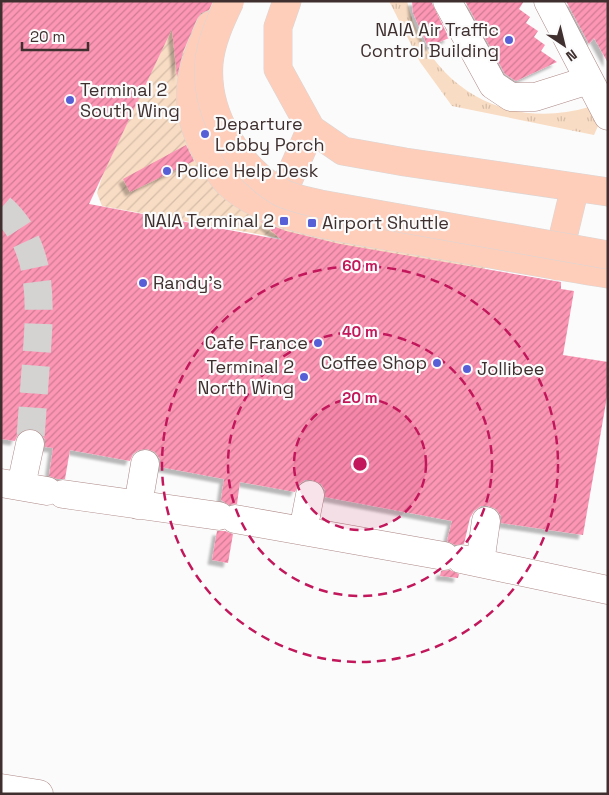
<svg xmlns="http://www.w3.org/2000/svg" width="609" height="795" viewBox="0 0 609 795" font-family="'Space Grotesk',sans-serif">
  <defs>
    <pattern id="grass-tufts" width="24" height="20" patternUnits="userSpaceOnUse" patternTransform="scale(1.25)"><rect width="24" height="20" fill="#f8dcc3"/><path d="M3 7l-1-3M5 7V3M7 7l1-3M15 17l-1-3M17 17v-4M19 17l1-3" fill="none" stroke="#d6bda8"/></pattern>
    <pattern id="garden-furrows" width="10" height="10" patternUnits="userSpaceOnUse" patternTransform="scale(1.25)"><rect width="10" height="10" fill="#f8dcc3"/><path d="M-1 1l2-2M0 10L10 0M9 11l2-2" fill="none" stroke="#d6bda8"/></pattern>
    <pattern id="building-hatch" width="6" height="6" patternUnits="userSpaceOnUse" patternTransform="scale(1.25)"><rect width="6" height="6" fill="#fd96b5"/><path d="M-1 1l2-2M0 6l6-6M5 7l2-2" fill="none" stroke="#ce7b94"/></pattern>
    <filter id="shadow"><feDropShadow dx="-4.5" dy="4.5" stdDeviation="1" flood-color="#0004"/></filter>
  </defs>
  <rect width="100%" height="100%" fill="#fbfbfb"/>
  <path fill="url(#grass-tufts)" d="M389,1h18c20,85 99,131 182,106l9,19 -4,9 -142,-29 -32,-44z"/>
  <path fill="url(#garden-furrows)" d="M185,1h42l-15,36 25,123 248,107 -1,8 -382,-69 -5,-13 6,-19z"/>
  <path fill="url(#building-hatch)" filter="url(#shadow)" d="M1,1h212l-4,9 -8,3 -4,6 -14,33 -6,25 -5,-48 -83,175 193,36 -22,-19 26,10 54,13 221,38v7l13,2 -11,64 45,7v29l-25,144 -82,-12v-7l-5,-7 -8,-3h-7l-7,5 -4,7 -6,26 -9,1 -8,-4 5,-20 -127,-24v-7l-4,-6 -9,-4h-7l-6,4 -4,8 -55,-10 -3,22 -8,1 -8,-5 3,-21 -64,-12v-8l-5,-7 -8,-3 -8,1 -6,4 -3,7 -60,-11 -5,29h-8l-8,-3 4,-28 -8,-1v-8l-5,-7 -6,-3h-8l-8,5 -3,7 -14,-2z
    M412,1h19l18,37 -21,9 -15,-34z
    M465,1h59l-5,8 11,8 -4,6 12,8 -4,6 11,8 -4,6 16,11 -41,19 -11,-7z
    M566,1h42v62l-14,-25 -5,6z
    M186,145l8,16 -64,31 -7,-13z
    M217,531h8l8,3 -5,29 -16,-3z
    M450,570l9,4 -1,4 -18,-2 1,-5z"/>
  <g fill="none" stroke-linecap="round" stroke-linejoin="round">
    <path stroke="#d5d2d2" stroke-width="28" stroke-dasharray="28 14" stroke-linecap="butt" d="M1,208c45,40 39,101 35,155 -2,27 -4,54 -6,81"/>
    <defs>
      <path id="minor" d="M447,1l46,84 18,12h24l54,-17
        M548,1l60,115
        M1,483l46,8
        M21,486l9,-42
        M63,494l156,22
        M138,505l7,-41
        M235,519l209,37
        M303,531l7,-36
        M461,559l147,31
        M480,563l6,-42
        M1,788l38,6"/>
      <path id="major" d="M287,1l-9,26v42l33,60 32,22 62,11 203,30
        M211,25c-21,46 -31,79 -5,126 6,10 13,22 21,31 40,40 136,49 190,59 63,11 127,23 191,33
        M275,210l36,-81
        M556,266l19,-79"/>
    </defs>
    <use href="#minor" stroke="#ad8886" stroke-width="29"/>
    <use href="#major" stroke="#d9d6d5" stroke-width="29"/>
    <use href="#minor" stroke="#fff" stroke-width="28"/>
    <use href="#major" stroke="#fecebb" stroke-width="28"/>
    <defs>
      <path id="major-bridge" d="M230,1c-9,19 -19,40 -21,62 -4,51 28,103 71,129 11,6 27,9 40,12l288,51"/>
    </defs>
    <use href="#major-bridge" stroke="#d9d6d5" stroke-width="29" stroke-linecap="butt"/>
    <use href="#major-bridge" stroke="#fecebb" stroke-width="28"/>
  </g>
  <circle cx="360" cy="464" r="66" fill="#c2185b" fill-opacity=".12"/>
  <g fill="none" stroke="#c2185b" stroke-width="2.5" stroke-dasharray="9 6">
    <circle cx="360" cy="464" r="66"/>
    <circle cx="360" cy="464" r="132"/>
    <circle cx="360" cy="464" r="198"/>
  </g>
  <g fill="#575fd6" stroke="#fbfbfb" stroke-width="2">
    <circle cx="509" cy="40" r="5"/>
    <circle cx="70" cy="100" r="5"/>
    <circle cx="205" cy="134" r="5"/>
    <circle cx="167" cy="171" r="5"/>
    <rect x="279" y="216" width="10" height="10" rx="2.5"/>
    <rect x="307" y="218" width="10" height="10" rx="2.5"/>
    <circle cx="143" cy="283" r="5"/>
    <circle cx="318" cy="343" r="5"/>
    <circle cx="437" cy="363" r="5"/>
    <circle cx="467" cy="369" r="5"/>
    <circle cx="304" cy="377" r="5"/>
  </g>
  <g text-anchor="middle" stroke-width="4.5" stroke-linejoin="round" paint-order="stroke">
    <g font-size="18" fill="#3f302f" stroke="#fbfbfb" text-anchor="start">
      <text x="499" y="36" text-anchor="end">NAIA Air Traffic<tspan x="499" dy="21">Control Building</tspan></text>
      <text x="80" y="96">Terminal 2<tspan x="80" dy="21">South Wing</tspan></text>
      <text x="215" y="130">Departure<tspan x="215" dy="21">Lobby Porch</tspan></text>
      <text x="177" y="177">Police Help Desk</text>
      <text x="274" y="227" text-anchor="end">NAIA Terminal 2</text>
      <text x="322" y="229">Airport Shuttle</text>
      <text x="153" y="289">Randy's</text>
      <text x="308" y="349" text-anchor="end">Cafe France</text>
      <text x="427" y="369" text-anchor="end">Coffee Shop</text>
      <text x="294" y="373" text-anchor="end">Terminal 2<tspan x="294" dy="21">North Wing</tspan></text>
      <text x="477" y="375">Jollibee</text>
    </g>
  </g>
  <circle cx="360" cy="464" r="8" fill="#c2185b" stroke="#fbfbfb" stroke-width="2.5"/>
  <g font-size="15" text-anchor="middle" font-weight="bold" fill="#c2185b" stroke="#fbfbfb" stroke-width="4.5" stroke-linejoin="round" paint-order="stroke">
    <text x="360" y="271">60 m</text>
    <text x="360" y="337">40 m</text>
    <text x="360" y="403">20 m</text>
  </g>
  <rect width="609" height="795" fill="none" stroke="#3f302f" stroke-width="5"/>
  <g transform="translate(564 45) rotate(145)" stroke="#fbfbfb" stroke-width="4" paint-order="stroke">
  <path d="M0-4L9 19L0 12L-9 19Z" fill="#3f302f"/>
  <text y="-8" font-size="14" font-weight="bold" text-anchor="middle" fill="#3f302f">N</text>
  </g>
  <path d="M22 42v8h66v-8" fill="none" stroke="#3f302f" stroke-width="2.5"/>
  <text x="30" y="42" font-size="15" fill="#3f302f" stroke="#fbfbfb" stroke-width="4" paint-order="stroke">20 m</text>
</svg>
